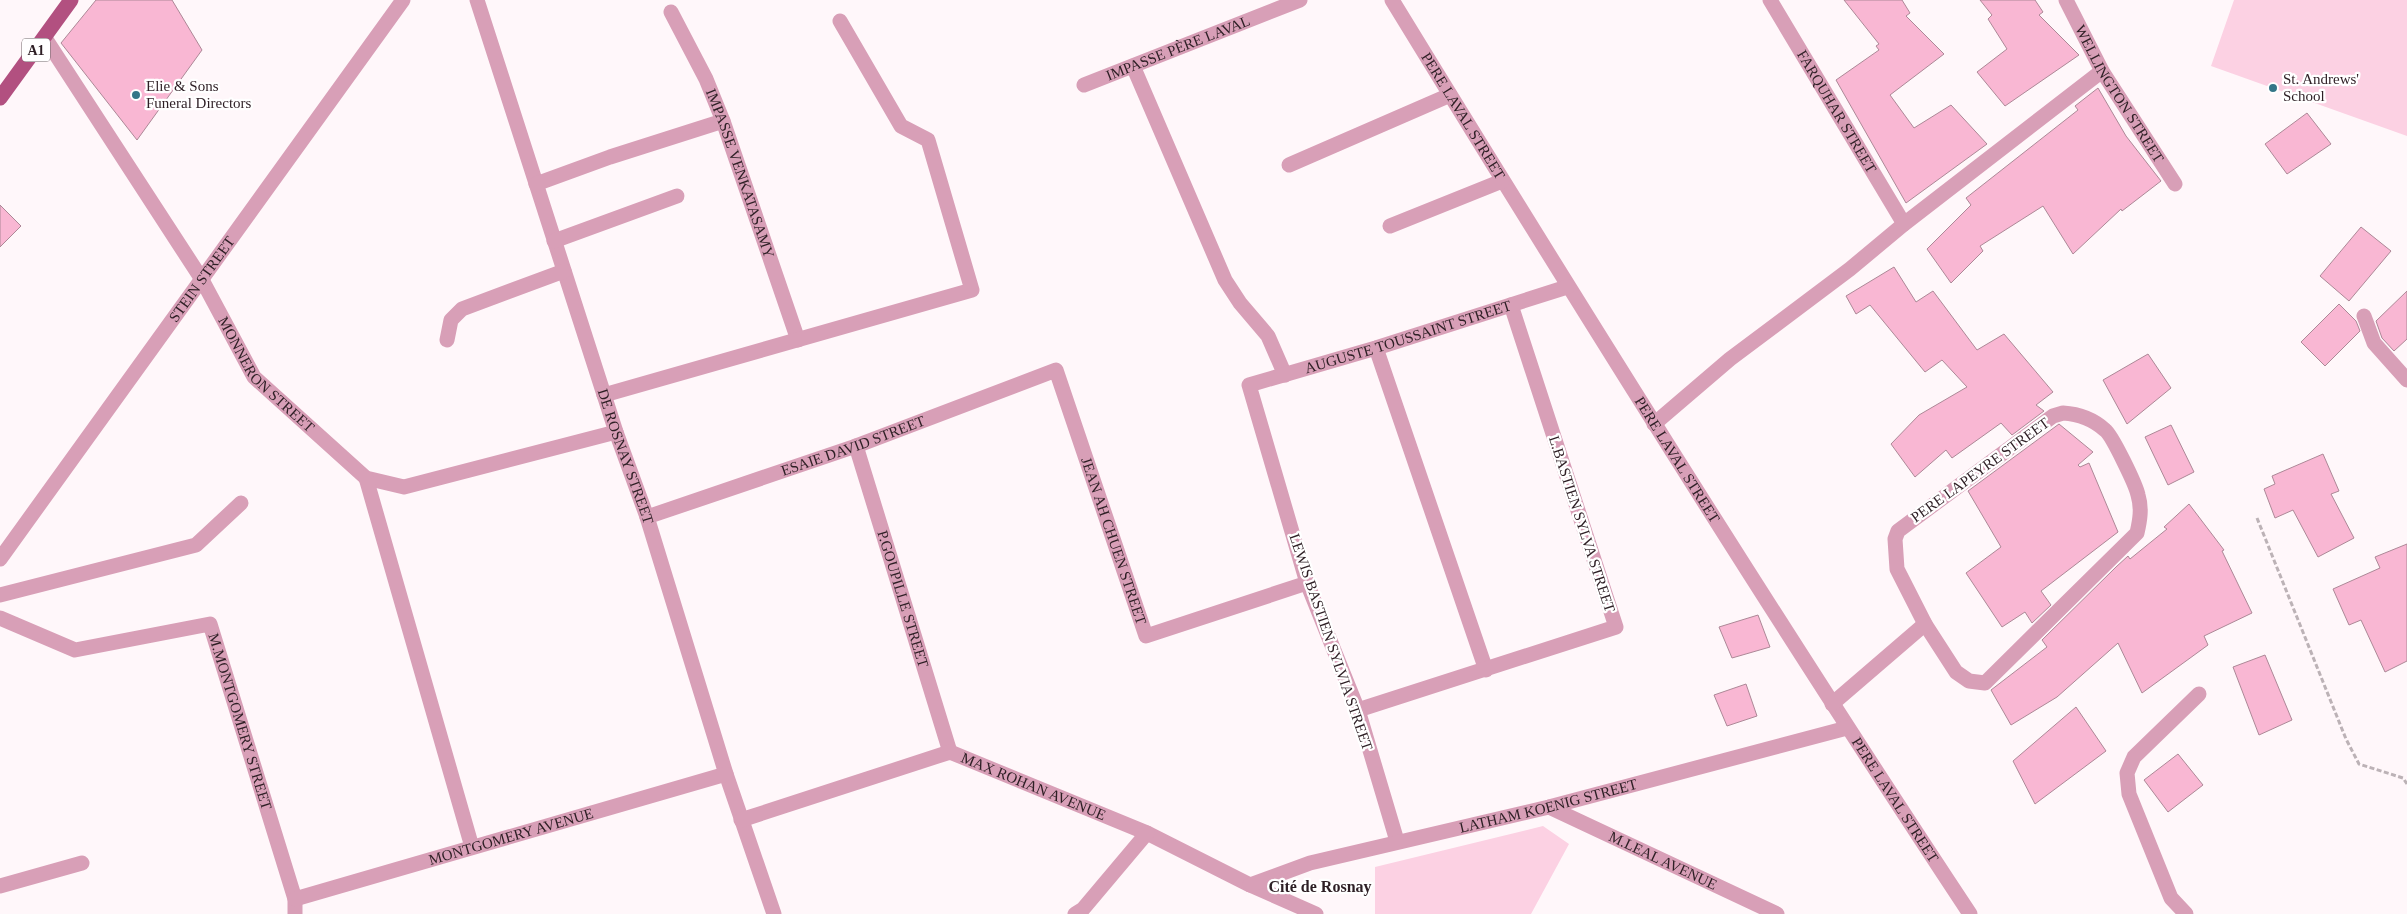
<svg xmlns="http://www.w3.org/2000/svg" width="2407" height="914" viewBox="0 0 2407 914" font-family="'Times New Roman',serif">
  <rect width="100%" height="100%" fill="#fff7fa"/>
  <path fill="#fcd1e3" d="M2234,0h173v136l-196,-70z
    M1543,826l26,18 -38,70h-156v-47z"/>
  <path fill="#f9b7d3" stroke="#ad8897" d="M96,0h76l30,50 -65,90 -76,-97z
    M1844,0h58l8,13 -4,3 38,38 -54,41 24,33 37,-23 36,39 -81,59 -70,-123 43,-30 -3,-4 3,-2z
    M1980,0h55l8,12 -4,3 40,40 -74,51 -28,-34 30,-23 -19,-30 4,-4z
    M2098,88l28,48 35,45 -39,30 -1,-2 -48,45 -30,-48 -63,40 3,5 -32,32 -24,-34 44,-44 -5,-7 112,-88 -3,-4z
    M2307,113l24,31 -44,30 -22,-30z
    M0,205l21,21 -21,21z
    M2361,227l30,24 -42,50 -29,-25z
    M1894,267l22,35 17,-11 44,59 27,-16 49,58 -17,13 8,6 -32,24 -11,-12 -49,35 -6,-8 -31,27 -24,-33 28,-29 48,-28 -25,-27 -17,12 -55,-67 -14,9 -10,-18z
    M2407,291v48l-13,12 -12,-13 -6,-17z
    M2339,304l17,17 4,10 -35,35 -24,-24z
    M2148,354l23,34 -44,36 -24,-44z
    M2059,424l34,28 -15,13 2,2 9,-4 29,69 -77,59 10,14 -19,18 -7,-11 -23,15 -36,-54 35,-26 -33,-56z
    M2171,425l23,47 -26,13 -23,-48z
    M2323,454l16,37 -8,3 23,44 -36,19 -25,-47 -18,8 -11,-29 11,-5 -3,-8z
    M2189,504l35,46 -2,1 30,62 -48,23 4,9 -66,48 -24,-50 -61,54 -46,28 -20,-35 56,-43 -5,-7 74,-73 12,-11 2,3 37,-30 -3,-2z
    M2407,544v117l-22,11 -24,-52 -12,5 -16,-36 47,-21 -5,-11z
    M1758,615l12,32 -38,11 -13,-31z
    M2265,655l27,65 -33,15 -26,-68z
    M1746,684l11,32 -30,10 -13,-31z
    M2076,707l30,44 -71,53 -22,-43z
    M2178,754l25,31 -35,27 -24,-32z"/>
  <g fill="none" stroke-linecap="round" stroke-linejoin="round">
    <path stroke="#bcb2b6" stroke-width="3" stroke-dasharray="5 2.5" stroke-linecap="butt" d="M2257,518l89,221 13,25 44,14 4,6"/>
    <g stroke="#d89fb7" stroke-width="15">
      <path id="s1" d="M477,0l139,432 31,85 79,257 48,140"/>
      <path id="s2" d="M1392,0c188,307 379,613 578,914"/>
      <path id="s3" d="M1770,0l134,224"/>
      <path id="s4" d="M2066,0l36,71 73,113"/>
      <path id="s5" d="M671,12l35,67 17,42 75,219"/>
      <path id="s6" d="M45,38l156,240 53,99 112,101 38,9 212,-55"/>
      <path d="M1133,66l92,214 15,23 28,33 17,39"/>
      <path id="s7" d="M1084,85l216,-85"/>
      <path d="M1289,165l161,-70"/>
      <path d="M536,184l74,-27 113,-36"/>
      <path d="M1390,226l112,-45"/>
      <path d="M554,241l123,-45"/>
      <path d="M2364,316l10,27 33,37"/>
      <path d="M447,340l4,-20 11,-11 102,-38"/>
      <path d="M1376,348l110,322"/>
      <path d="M604,395l368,-105 -44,-150 -27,-14 -61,-105"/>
      <path d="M2063,413c16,1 30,6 42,17 7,5 31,55 33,65 4,13 2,25 -1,38l-152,150 -16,-2 -13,-9 -31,-48 -28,-55 -2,-30 3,-8 155,-115z"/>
      <path d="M1654,424l76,-65 120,-90 54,-45 198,-153"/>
      <path id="s8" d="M856,446l94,306"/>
      <path d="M366,478l106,369"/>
      <path id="s9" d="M647,517l209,-71 200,-76 90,266 161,-53"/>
      <path id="s10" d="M0,559l403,-559"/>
      <path d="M0,595l196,-50 45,-42"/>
      <path id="s11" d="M0,618l75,32 135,-26 85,275v15"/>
      <path d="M1832,704l93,-80"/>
      <path d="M1358,710l258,-83 -105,-322"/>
      <path id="s12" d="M1549,807l228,107"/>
      <path id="s13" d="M741,820l209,-68 197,81 103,52 66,29"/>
      <path id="s14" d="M1397,841l-39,-131 -51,-127 -58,-198 127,-37 191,-61"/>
      <path id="s15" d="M1250,885l60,-22 239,-56 298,-79"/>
      <path d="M0,886l82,-23"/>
      <path id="s16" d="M295,899l431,-125"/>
      <path d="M1075,914l8,-5 64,-76"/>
      <path d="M2186,914l-15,-16 -42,-104 -2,-21 7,-16 65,-63"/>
    </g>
    <path stroke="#b25080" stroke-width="15" d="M0,98l71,-98"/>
  </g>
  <g fill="#347688" stroke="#fff" stroke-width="2">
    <circle cx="2273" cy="88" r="5"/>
    <circle cx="136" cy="95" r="5"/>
  </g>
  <g text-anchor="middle" stroke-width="4.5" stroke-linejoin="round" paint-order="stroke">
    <rect fill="#fff" stroke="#6d6266" stroke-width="1" x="22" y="38.5" width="28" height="23" rx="4"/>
    <g font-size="14" font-weight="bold" fill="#2e1f25">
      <text x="36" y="55">A1</text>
    </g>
    <g font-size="15" fill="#2e1f25" stroke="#fff">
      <text dy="5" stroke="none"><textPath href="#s7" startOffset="101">IMPASSE PÈRE LAVAL</textPath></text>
      <text dy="5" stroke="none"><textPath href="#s4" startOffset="108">WELLINGTON STREET</textPath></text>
      <text dy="5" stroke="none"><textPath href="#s3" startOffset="130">FARQUHAR STREET</textPath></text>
      <text dy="5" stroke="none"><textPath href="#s2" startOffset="136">PERE LAVAL STREET</textPath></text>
      <text dy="5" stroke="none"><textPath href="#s5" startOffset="176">IMPASSE VENKATASAMY</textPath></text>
      <text dy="5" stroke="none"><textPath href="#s10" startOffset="345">STEIN STREET</textPath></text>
      <text dy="5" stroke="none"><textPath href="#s14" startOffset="646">AUGUSTE TOUSSAINT STREET</textPath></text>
      <text dy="5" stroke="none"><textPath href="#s6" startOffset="404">MONNERON STREET</textPath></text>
      <text dy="5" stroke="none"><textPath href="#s9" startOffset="218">ESAIE DAVID STREET</textPath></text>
      <text dy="5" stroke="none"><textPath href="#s1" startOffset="480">DE ROSNAY STREET</textPath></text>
      <text dy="5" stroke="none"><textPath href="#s2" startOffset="541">PERE LAVAL STREET</textPath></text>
      <text transform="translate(1980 470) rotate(-36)" y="5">PERE LAPEYRE STREET</text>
      <text transform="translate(1582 524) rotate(72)" y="5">L.BASTIEN SYLVA STREET</text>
      <text dy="5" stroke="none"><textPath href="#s9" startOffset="615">JEAN AH CHUEN STREET</textPath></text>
      <text dy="5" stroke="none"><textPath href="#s8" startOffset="160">P.GOUPILLE STREET</textPath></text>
      <text transform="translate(1331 642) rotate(71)" y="5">LEWIS BASTIEN SYLVIA STREET</text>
      <text dy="5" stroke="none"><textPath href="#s11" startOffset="321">M.MONTGOMERY STREET</textPath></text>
      <text dy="5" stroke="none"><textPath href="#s13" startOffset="310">MAX ROHAN AVENUE</textPath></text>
      <text dy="5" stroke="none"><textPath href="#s2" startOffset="945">PERE LAVAL STREET</textPath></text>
      <text dy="5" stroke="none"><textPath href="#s15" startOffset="309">LATHAM KOENIG STREET</textPath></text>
      <text dy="5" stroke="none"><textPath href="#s16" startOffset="225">MONTGOMERY AVENUE</textPath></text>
      <text dy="5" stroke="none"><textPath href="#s12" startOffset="126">M.LEAL AVENUE</textPath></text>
    </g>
    <g font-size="15" fill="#2e1f25" stroke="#fff" text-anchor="start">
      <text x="2283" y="84">St. Andrews'<tspan x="2283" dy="17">School</tspan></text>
      <text x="146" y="91">Elie &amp; Sons<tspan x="146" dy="17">Funeral Directors</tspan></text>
    </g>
    <g font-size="16" font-weight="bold" fill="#2e1f25" stroke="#fff">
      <text x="1320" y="892">Cité de Rosnay</text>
    </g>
  </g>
</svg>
